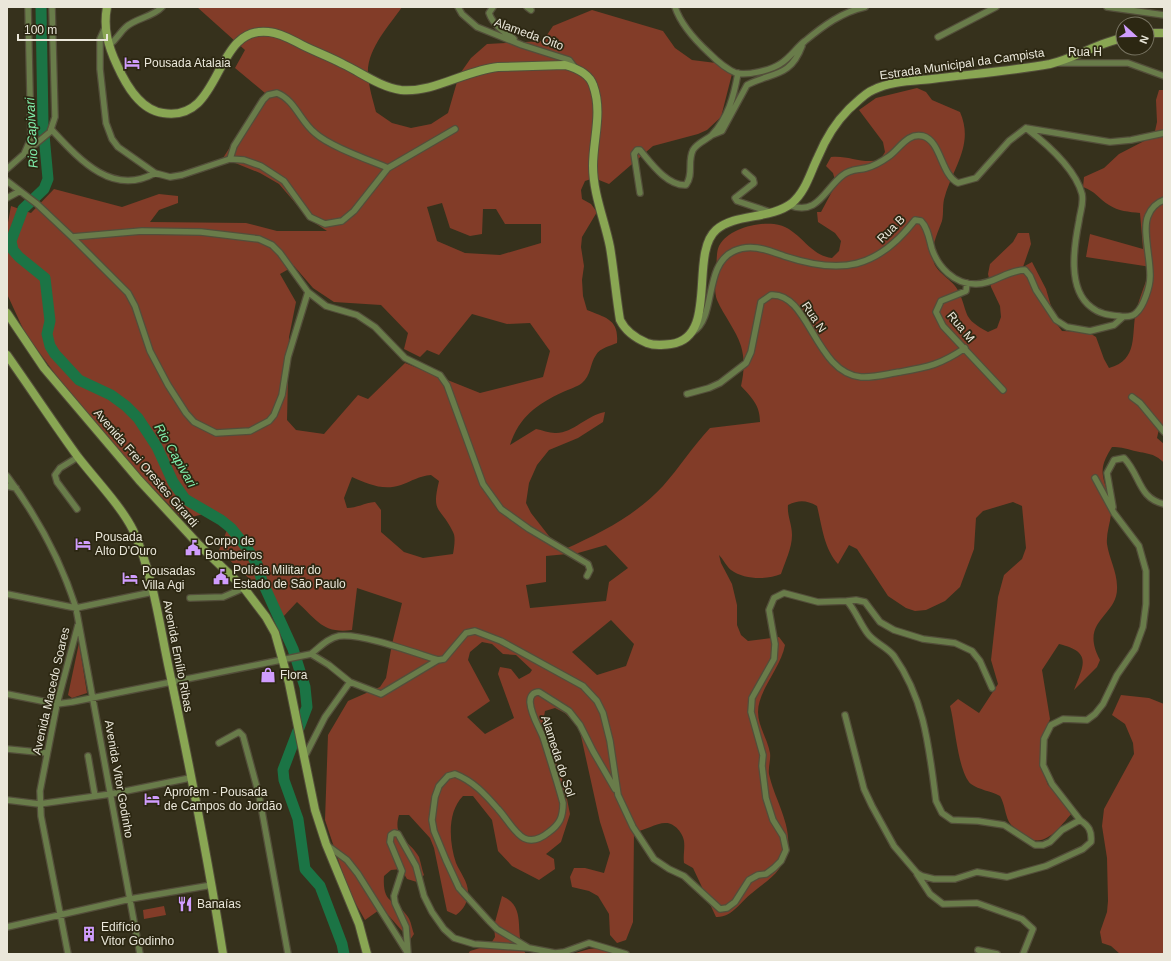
<svg xmlns="http://www.w3.org/2000/svg" width="1171" height="961" viewBox="0 0 1171 961" font-family="Helvetica,sans-serif">
  <rect width="100%" height="100%" fill="#36311c"/>
  <path fill="#823c28" fill-rule="evenodd" d="M197,7h205c-13,19 -36,43 -34,68 1,13 5,25 8,37l16,11 19,5 20,-4 17,-11 11,-38 12,-17 16,-14 56,-3 10,-15 39,-16 71,21 12,17 17,12 24,3 16,11 -11,43 -14,13 -9,4 -45,12 -44,38 -15,-6 -9,3 -4,9 1,9 9,5 6,8 -15,25 -1,10 3,19 -2,14 1,16 4,14c19,8 32,9 30,33 -7,3 -17,5 -21,12 -6,8 -5,21 -14,28 -5,4 -13,6 -19,9 -26,12 -44,25 -53,53l26,-16c6,1 13,4 19,4 17,1 32,-18 50,-21l-2,10 -25,16 -29,12 -12,15 -8,18 -3,20 5,10 25,32 9,4c36,-16 71,-34 98,-63 16,-18 30,-40 47,-58l50,-6c0,-17 -8,-24 -19,-36 3,-14 4,-26 0,-40 -5,-16 -17,-30 -24,-46 -3,-8 -2,-21 -1,-30 1,-7 0,-18 3,-24 9,-17 37,-24 55,-22 26,3 33,31 58,34l7,-7 2,-10 -6,-8 -17,-11 -1,-10h4l15,-28 -3,-11 -7,-7 5,-9c17,-2 30,7 49,3l5,-8 -2,-10 -24,-32 17,-12 41,-10 9,4 6,8 28,12c14,32 -6,54 -15,84 -3,8 -1,17 -3,25 -4,11 -11,25 -9,38 2,14 20,20 26,33 10,23 3,26 29,40l9,-4 4,-11 -1,-11 -9,-19 -3,-13 2,-10 23,-22 5,-9h11l2,11 -8,23 9,-5 14,27 10,34 6,8 26,1 8,5 8,22 5,9c30,-8 22,-34 27,-57 4,-15 10,-29 15,-44l-65,-10 4,-23 53,15 -3,-36c-11,-1 -22,-2 -31,-8 -10,-6 -14,-14 -26,-18l1,-10 20,-9 15,-14 29,-15 7,-8 2,-9 -1,-22 3,-10h5v334l-5,5 -2,9 7,6v19c-10,-11 -19,-9 -33,-13 -7,-2 -11,-3 -19,-3 -5,8 -11,18 -9,29 2,13 10,24 8,38 -1,10 -5,20 -4,30 2,14 10,28 10,42 2,31 -39,33 -17,74l-3,7 -23,23c10,-26 18,-38 -15,-46l-17,26 8,49 -7,18 -2,30 7,18 26,26c-16,17 -30,42 -54,22 -4,-4 -8,-7 -11,-11 -4,-8 -4,-17 -9,-26 -9,-5 -21,-6 -29,-12 -13,-11 -16,-60 -21,-78l8,-7 21,14 19,-29 -7,-24 7,-63 6,-22 18,-16 4,-11 -4,-42 -9,-4 -30,9 -7,7 -2,31 -14,38 -15,14 -19,9 -11,1 -9,-3 -18,-12 -31,-47 -8,-4 -11,19c-14,-15 -16,-38 -21,-58 -11,-6 -18,-6 -29,-1 -1,11 4,19 4,30 0,13 -7,27 -11,39 -14,6 -36,6 -50,-4 -4,-3 -8,-11 -12,-15l2,8 11,21 5,21v20l4,10 7,6 31,-4 6,8c-4,23 -27,45 -27,67 0,14 10,28 12,41 1,7 -2,14 -1,21 7,32 33,64 10,95 -6,9 -18,16 -27,24 -12,9 -20,25 -36,24l-23,-49 -9,-5c-1,-8 1,-14 0,-22 -1,-8 -10,-19 -19,-18 -8,0 -22,8 -31,9l-1,90 -7,18 -9,3 -7,-8 -1,-21 -11,-18 -9,-5 -17,-4 -2,-10 4,-9h11l19,5 6,-20 -10,-31 -21,-95 -14,-14 -10,-5 -10,3 -2,11 2,11 19,51 6,30 -9,28 -15,12 8,5 1,10 -16,11 -27,-14 -14,-15 -6,-31 -19,-24h-10c-16,16 -14,46 -7,67 4,9 12,19 12,29 0,10 -4,17 -12,23l-9,-4 -13,-63 -4,-10 -21,-23h-10c-7,24 11,25 20,42 2,6 3,13 5,18l-7,7 -10,-3 -6,-10 -10,1 -7,6c-2,30 12,22 24,41 3,4 4,12 6,17l-4,6 -28,-32 -17,12 -16,-28 -24,-72 3,-85 20,-34 32,-14 6,-9 6,-34 10,-41 -45,-15 -5,42c-29,4 -35,-10 -55,-28l-15,16 -24,-31 -39,-37 8,-20 -6,-6 -17,-10 -21,5 -86,-88 -72,-98 -18,-39v-66l4,-22 20,7 23,-24 68,18 37,-13 19,2v7l-19,7 -9,12 96,1 31,8h50l-18,-12 -30,-35 -19,-11 -37,-15 42,-65 -30,-25 10,-18zM442,203l8,25 20,8 12,-2 1,-25h13l9,15h36v19l-41,12 -35,-2 -28,-12 -10,-34zM294,266l19,22 21,14 47,3 27,28 -4,16 16,8 7,-7 12,5 33,-41 35,10 23,-1 20,28 -7,26 -63,16 -75,-30 -37,36 -10,-4 -34,39 -28,-4 -9,-10 2,-83 7,-35 -16,-28zM431,475l8,6c-8,34 1,24 14,51 3,5 1,16 0,22l-30,4 -19,-6 -23,-20v-22l-6,-8c-11,1 -18,6 -28,6l-3,-10 8,-21c16,7 31,14 49,8 11,-4 18,-9 30,-10zM606,545l22,23 -19,14 -3,19 -76,7 -4,-23 20,-3v-26l32,-3zM611,620l23,24 -8,22 -29,9 -25,-23zM482,642l10,2 11,10 13,1 16,15 -2,3 -11,6 -8,-10 -11,-2 -2,7 16,44 -29,16 -18,-17 23,-16 -22,-41 2,-8z
    M79,643l8,50 -15,5 -4,-3z
    M1121,695l28,3 15,6v250h-44l-9,-8 -9,-3 -2,-11 7,-20 1,-11 -1,-43 -5,-32 2,-17 30,-55 -1,-11 -8,-19 -13,-9z
    M502,896c27,12 10,38 24,58h-58l2,-3 20,-6 5,-8 -1,-11z
    M164,906l2,9 -22,4 -1,-9z
    M599,948l17,6h-44l17,-5z"/>
  <g fill="none" stroke-linecap="round" stroke-linejoin="round">
    <path stroke="#1b7445" stroke-width="11" d="M41,7l2,117 5,55 -4,10 -21,20 -12,32 2,9 6,7 26,21 5,43 -3,13 3,12 5,8 24,26 32,15 15,11 12,12 19,29 16,35 12,17 36,21 10,8 16,20 10,16 5,17 31,68 12,38 2,20 -24,63 1,10 14,39 7,50 15,17 22,58 2,10"/>
    <defs>
      <path id="street" d="M458,7l4,7 15,13 45,18 47,15 6,8
        M493,7l-4,6c4,12 15,19 25,26
        M527,7l4,3
        M675,7c6,18 21,34 34,46 8,8 17,16 27,20 11,3 35,-3 44,-9 10,-6 16,-16 25,-23 18,-15 37,-29 60,-34
        M1107,7l57,8
        M105,28l-5,11v30l6,54 6,16 6,8 37,26 15,4 12,-2 48,-16 14,1 17,6 23,15 26,36 15,7 17,-3 12,-10 34,-43 67,-39
        M938,37l58,-30
        M109,45c9,-6 10,-12 17,-18 10,-9 27,-10 36,-20
        M1059,63h69l36,13
        M1026,128c21,16 49,40 56,66 2,10 -2,18 -3,27 -5,25 -12,68 12,86 8,7 18,8 28,9 6,1 13,1 17,-3 8,-7 14,-27 14,-36 1,-16 -8,-48 -2,-61 3,-8 8,-13 16,-16
        M51,129c28,30 61,68 104,44
        M712,135l10,-4 25,-46c25,-13 43,-7 55,-39
        M27,151l23,-19 5,-15 -3,-110
        M230,159l4,-13 29,-46 5,-5 9,-2c18,7 23,28 38,40 14,13 54,27 73,35
        M7,169l17,-15 7,-16 -3,-131
        M745,172l8,7 1,4 -19,15 2,3 33,11
        M7,181l30,23 35,33 70,-6 59,1 58,7 13,6 8,8 28,39 18,14 31,9 18,12 30,31 35,17 7,10 36,99 18,25 28,20 59,35 2,6 -3,6
        M640,193l-6,-39 3,-4h3c11,13 27,36 46,35 8,-11 1,-23 7,-35 4,-7 13,-10 19,-15 16,-17 22,-39 26,-62
        M7,198l13,-7
        M789,205c29,12 36,-17 54,-30 7,-6 15,-5 23,-7 8,-2 15,-6 22,-11 11,-7 19,-25 35,-21 18,5 18,39 35,47l18,-5 33,-37 17,-13 84,14 21,-2 33,-7
        M72,237l56,56 7,13 15,45 18,34 18,28 8,9 22,11 34,-2 19,-10 5,-6 8,-20 6,-38 20,-65
        M967,283l-1,8 -25,10 -5,11 7,14 60,64
        M693,332c24,-15 10,-67 41,-81 17,-8 33,-1 50,5 57,19 93,13 131,-36l6,1c7,7 8,18 11,28 6,18 22,35 43,35 17,1 32,-14 50,-14l5,6 6,14 20,30 11,7 23,4 24,-6 9,-8
        M687,394l22,-6 11,-5 26,-20 5,-11 10,-50 10,-7c38,-3 44,78 90,82 12,1 26,-3 39,-5 28,-5 40,-7 65,-24
        M1132,397l8,6 24,29
        M7,476c29,39 54,85 69,132l64,346
        M7,486l9,2
        M1113,507l-6,-34 7,-13 10,-2c17,18 14,40 40,46
        M77,509l-20,-27 -2,-7 5,-7 18,-11
        M7,594l69,14 77,-16
        M190,598l33,-1 21,-9
        M847,601l9,-1 9,2 15,20 14,8 29,9 32,4 17,8 8,10 12,27
        M311,654c9,-7 17,-16 28,-18 23,-3 76,17 99,24l6,-1 5,-6 17,-20 9,-2 26,10 82,45 14,15 6,12 7,28 8,54 15,32 21,32 15,10 15,7 36,33 7,-1 8,-6 14,-22 9,-5 8,-1 8,-6 7,-7 5,-11 -3,-14 -10,-16 -7,-22 -4,-32 1,-11 -12,-43 1,-14 22,-39 1,-15 -6,-34 5,-12 10,-5 34,9 29,-1c9,10 13,23 21,33 7,9 19,13 26,22 31,44 35,92 42,145l6,12 10,7 26,1 26,4 31,20h8l7,-3 12,-12 18,-10c9,6 12,11 11,22l-8,7 -37,17 -39,11 -30,-5 -22,7h-21l-12,-3 -5,-3 -23,-27 -22,-40 -8,-17 -19,-74
        M7,694l50,10 15,-2 239,-48 18,11 21,17 31,12 57,-34
        M219,743l20,-11 4,4 16,59 29,159
        M7,749l40,4
        M88,756l7,40
        M304,758l21,-41 25,-35
        M7,800l32,4 72,-10 79,-16
        M1080,820l-28,-36 -9,-19 1,-26 7,-14 12,-6 24,1 8,-6 8,-10 14,-29 18,-26 8,-22 3,-23v-33l-7,-25 -25,-33 -19,-35
        M328,846l19,14 11,14 49,78
        M917,874l13,20 13,10 34,-1 45,16 11,10 -10,25
        M7,927l123,-28 82,-14
        M529,948l-32,-19 -8,-8 -30,-33 -13,-28 -12,-29 -2,-11 3,-23 4,-11 9,-10 7,-2c18,7 30,20 43,35 15,16 24,45 51,23 11,-8 14,-15 14,-29 -6,-22 -13,-44 -20,-66 -5,-12 -12,-22 -13,-35 0,-6 3,-10 9,-10l30,19 11,14 13,26 22,38
        M978,950l19,4
        M68,954l-27,-138 -1,-25 17,-87 21,-79
        M408,954l-2,-27 -11,-24 -1,-7 8,-25 -12,-29 1,-7 3,-2 4,1 18,32 8,30 8,16 12,17 10,9 20,6 55,4 26,5 9,-1 25,-9 37,11"/>
      <path id="secondary" d="M107,7c-4,21 1,39 10,58 9,20 23,45 46,48 61,10 49,-88 106,-81 12,1 23,8 33,13 14,7 28,12 41,19 19,9 37,23 58,26 33,3 65,-20 97,-23l67,-2c11,3 24,8 28,20 10,27 0,54 0,81 0,28 12,55 17,81 4,24 6,49 10,73 6,12 15,18 27,23 8,3 16,2 24,1 48,-6 18,-90 45,-114 19,-17 54,-10 76,-27 14,-12 18,-30 26,-46 7,-17 18,-35 31,-48 7,-6 16,-16 24,-19 18,-9 40,-9 59,-11 40,-5 79,-8 118,-15 25,-6 48,-21 73,-26
        M1147,33h17
        M7,313l37,55 95,112 60,65 45,43 22,29 9,16 14,50 26,127 11,34 33,80 8,30
        M7,355c24,34 47,69 71,102 17,22 43,49 55,73 20,44 26,92 36,139 20,94 39,190 54,285"/>
    </defs>
    <use href="#street" stroke="#534e3a" stroke-width="8"/>
    <use href="#secondary" stroke="#534e3a" stroke-width="10"/>
    <use href="#street" stroke="#697c4a" stroke-width="5.5"/>
    <use href="#secondary" stroke="#89a653" stroke-width="8"/>
  </g>
  <defs>
    <symbol id="hotel-bare" viewBox="-9 -9 18 18"><path d="M-6-4.5h1.5V1H6V5H4.5V3h-9V5H-6ZM-4 0a1.8 1.8 0 1 1 3.6 0ZM.5 0V-2.5h3Q6-2.5 6 0Z" fill="#d09dfe" stroke="#2c2712" stroke-width="2.5" paint-order="stroke"/></symbol>
    <symbol id="civic-bare" viewBox="-9 -9 18 18"><path d="M-.6-6.5H3V-4.5H.6V-3L4-1V1h2V6H-6V1h2V-1L-.6-3ZM-1.2 2.5V6h2.4V2.5Z" fill="#d09dfe" stroke="#2c2712" stroke-width="2.5" paint-order="stroke"/></symbol>
    <symbol id="shop-bare" viewBox="-9 -9 18 18"><path d="M-5-2.5h2.3a2.7 3.5 0 0 1 5.4 0H5L5.5 6h-11ZM-1.5-2.5h3a1.5 2.3 0 0 0-3 0Z" fill="#d09dfe" stroke="#2c2712" stroke-width="2.5" paint-order="stroke"/></symbol>
    <symbol id="restaurant-bare" viewBox="-9 -9 18 18"><path d="M-5-6h1v4h1v-4h1v4h1v-4h1v5L-1.5 .5V6h-2V.5L-5-1ZM5-6V6H3V1.5H1.5Q1.5-4 5-6Z" fill="#d09dfe" stroke="#2c2712" stroke-width="2.5" paint-order="stroke"/></symbol>
    <symbol id="building-bare" viewBox="-9 -9 18 18"><path d="M-4-6H4V6H1V3H-1V6H-4ZM-2.5-4.3h1.7v1.8h-1.7ZM.8-4.3h1.7v1.8H.8ZM-2.5-1h1.7V.8h-1.7ZM.8-1h1.7V.8H.8Z" fill="#d09dfe" stroke="#2c2712" stroke-width="2.5" paint-order="stroke"/></symbol>
  </defs>
  <g fill-rule="evenodd">
    <use href="#hotel-bare" x="121" y="52" width="22" height="22"/>
    <use href="#hotel-bare" x="72" y="533" width="22" height="22"/>
    <use href="#civic-bare" x="182" y="537" width="22" height="22"/>
    <use href="#civic-bare" x="210" y="566" width="22" height="22"/>
    <use href="#hotel-bare" x="119" y="567" width="22" height="22"/>
    <use href="#shop-bare" x="257" y="664" width="22" height="22"/>
    <use href="#hotel-bare" x="141" y="788" width="22" height="22"/>
    <use href="#restaurant-bare" x="174" y="893" width="22" height="22"/>
    <use href="#building-bare" x="78" y="923" width="22" height="22"/>
  </g>
  <g text-anchor="middle" stroke-width="3.5" stroke-linejoin="round" paint-order="stroke">
    <g font-size="12" fill="#eae7da" stroke="#2c2712">
      <text transform="translate(529 34) rotate(20)" y="4">Alameda Oito</text>
      <text x="1085" y="56">Rua H</text>
      <text transform="translate(962 64) rotate(-8)" y="4">Estrada Municipal da Campista</text>
      <text transform="translate(891 229) rotate(-45)" y="4">Rua B</text>
      <text transform="translate(814 317) rotate(56)" y="4">Rua N</text>
      <text transform="translate(961 327) rotate(50)" y="4">Rua M</text>
      <text transform="translate(146 468) rotate(49)" y="4">Avenida Frei Orestes Girardi</text>
      <text transform="translate(178 656) rotate(79)" y="4">Avenida Emílio Ribas</text>
      <text transform="translate(51 691) rotate(-77)" y="4">Avenida Macedo Soares</text>
      <text transform="translate(558 756) rotate(72)" y="4">Alameda do Sol</text>
      <text transform="translate(119 779) rotate(80)" y="4">Avenida Vitor Godinho</text>
    </g>
    <g font-size="12" fill="#eae7da" stroke="#2c2712" text-anchor="start">
      <text x="144" y="67">Pousada Atalaia</text>
      <text x="95" y="541">Pousada<tspan x="95" dy="14">Alto D'Ouro</tspan></text>
      <text x="205" y="545">Corpo de<tspan x="205" dy="14">Bombeiros</tspan></text>
      <text x="233" y="574">Polícia Militar do<tspan x="233" dy="14">Estado de São Paulo</tspan></text>
      <text x="142" y="575">Pousadas<tspan x="142" dy="14">Villa Agi</tspan></text>
      <text x="280" y="679">Flora</text>
      <text x="164" y="796">Aprofem - Pousada<tspan x="164" dy="14">de Campos do Jordão</tspan></text>
      <text x="197" y="908">Banaías</text>
      <text x="101" y="931">Edifício<tspan x="101" dy="14">Vitor Godinho</tspan></text>
    </g>
    <g font-size="13" font-style="italic" fill="#81efac" stroke="#2c2712">
      <text transform="translate(31 133) rotate(-93)" y="5">Rio Capivari</text>
      <text transform="translate(176 455) rotate(60)" y="5">Rio Capivari</text>
    </g>
  </g>
  <rect width="1171" height="961" fill="none" stroke="#eae7da" stroke-width="16"/>
  <g transform="translate(1135 36) rotate(111)"><circle r="19" fill="#2c2712" stroke="#787462"/>
  <path d="M0-3L7 15L0 10L-7 15Z" fill="#d09dfe"/>
  <text y="-6" font-size="11" font-weight="bold" text-anchor="middle" fill="#eae7da">N</text>
  </g>
  <path d="M18 34v6h89v-6" fill="none" stroke="#eae7da" stroke-width="2"/>
  <text x="24" y="34" font-size="12" fill="#eae7da" stroke="#2c2712" stroke-width="3" paint-order="stroke">100 m</text>
</svg>
